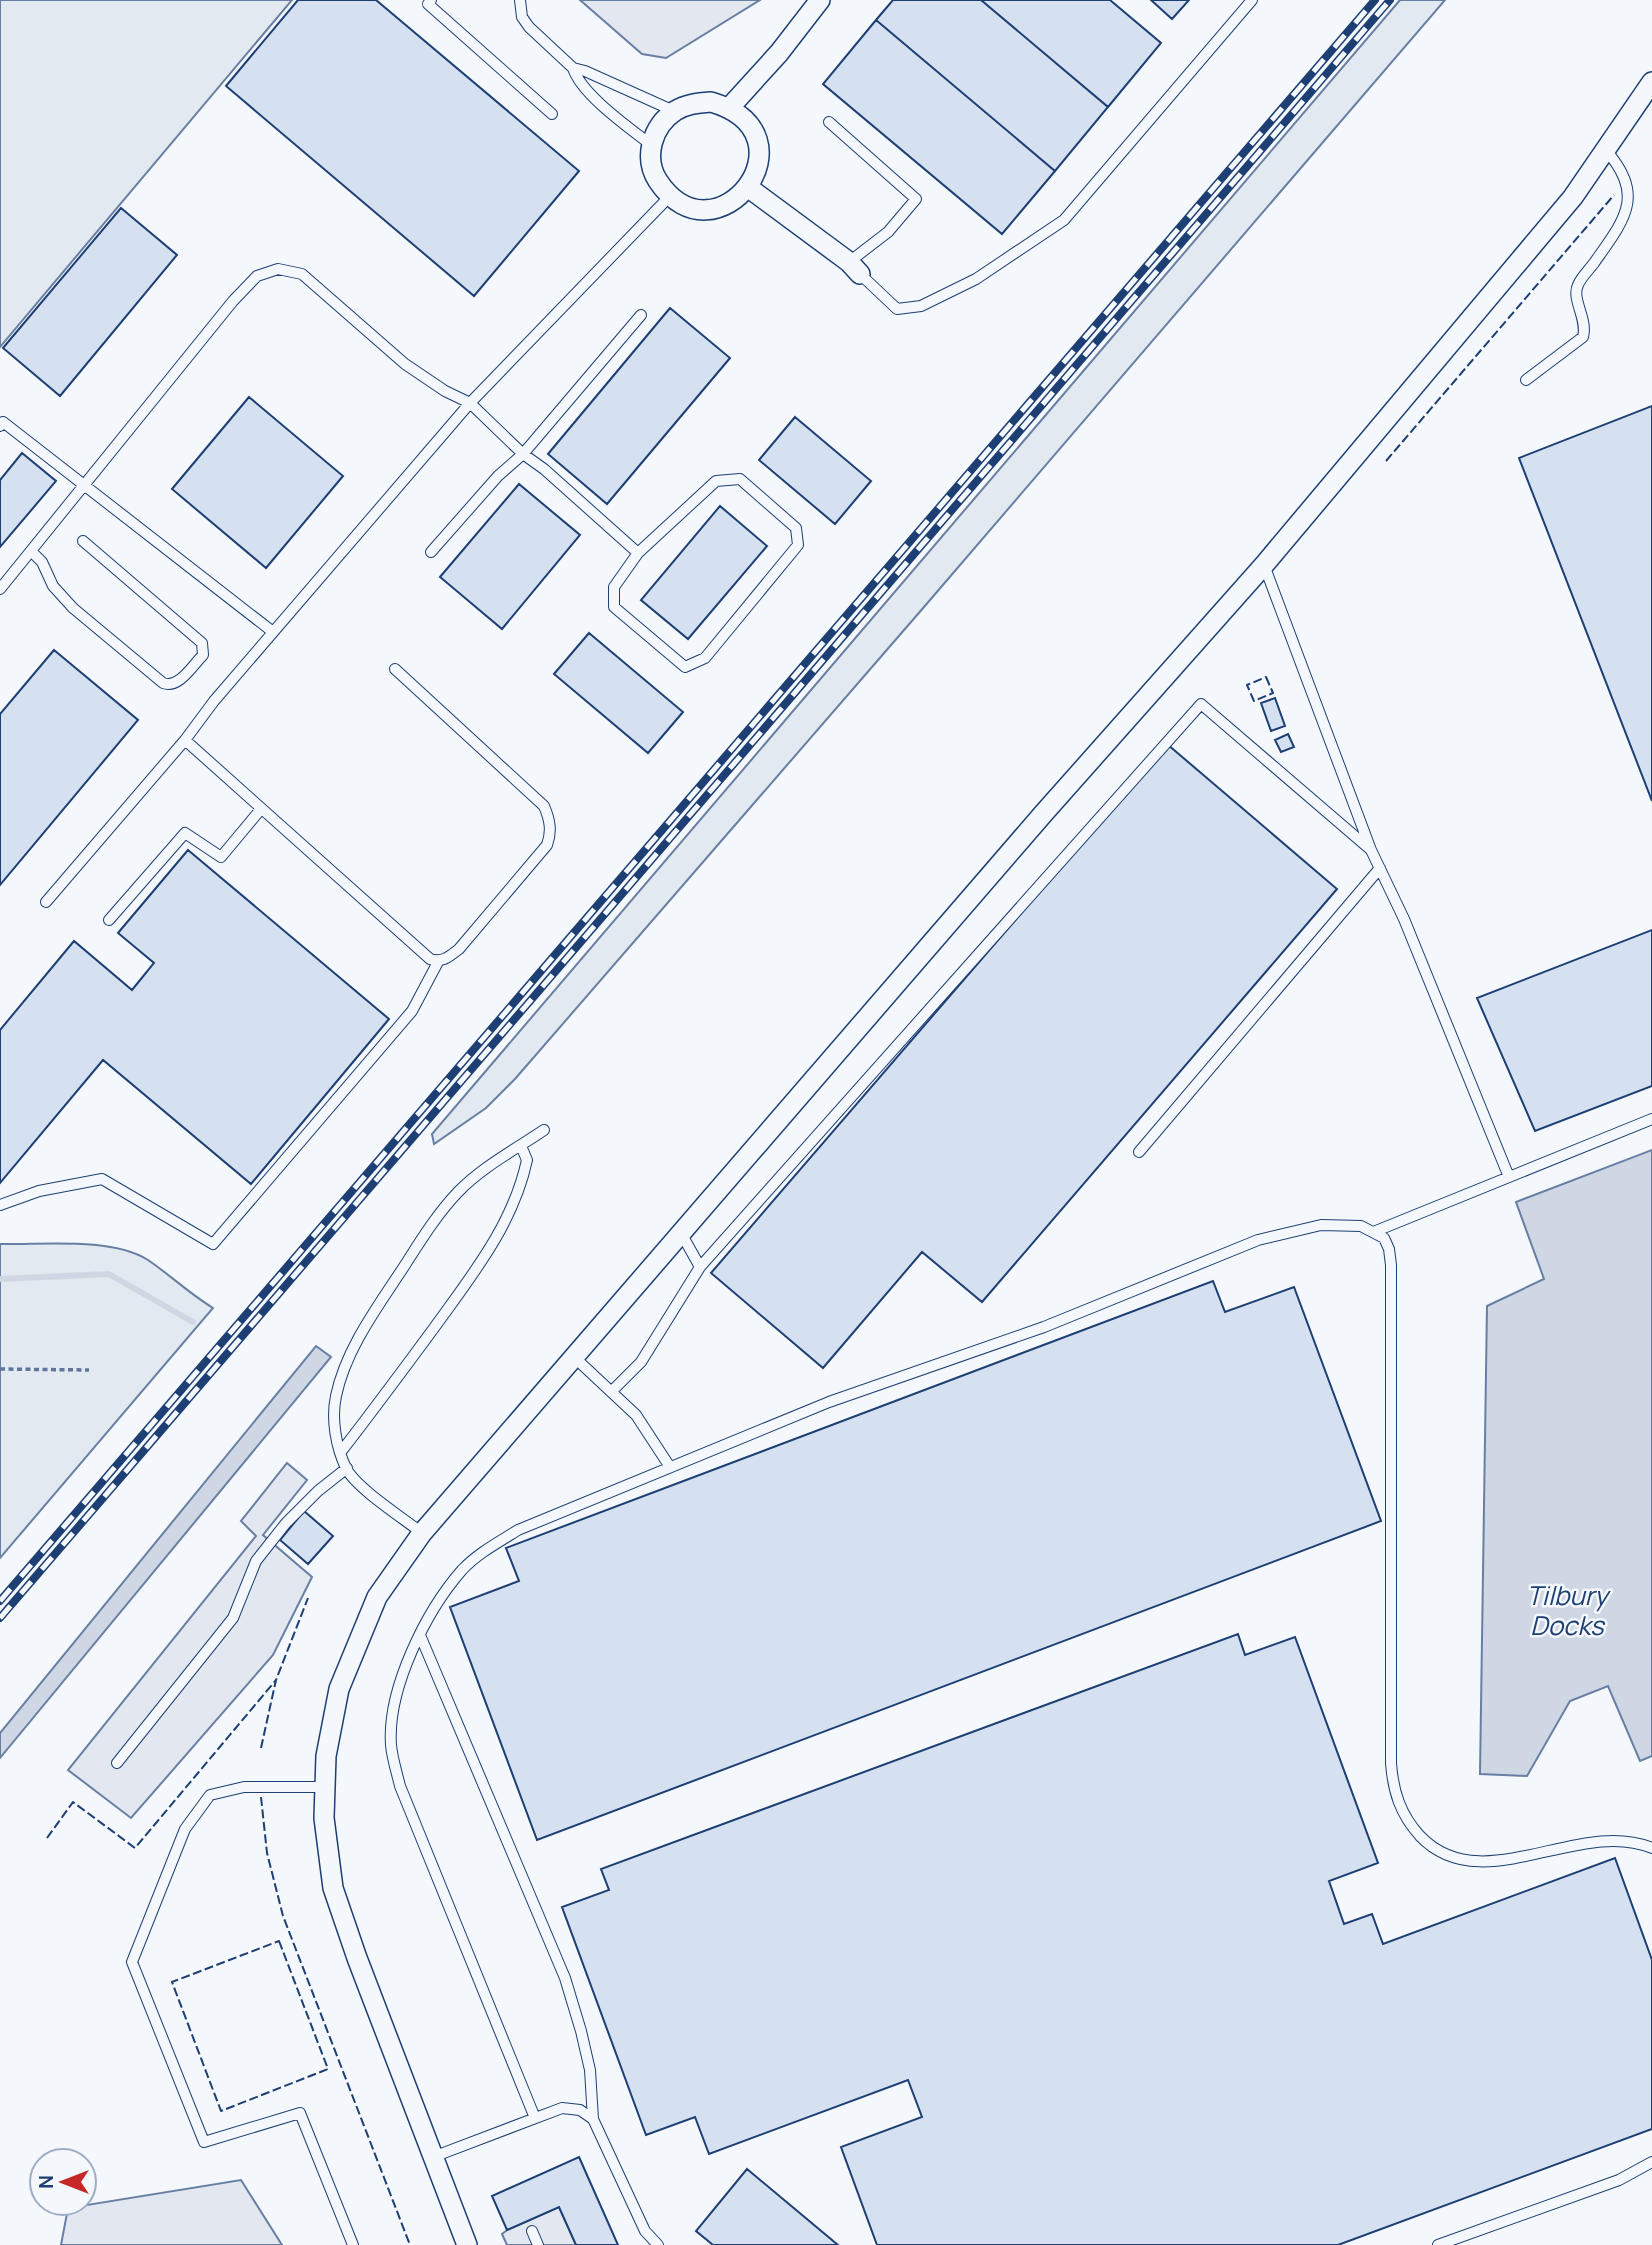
<svg xmlns="http://www.w3.org/2000/svg" width="1652" height="2245" viewBox="0 0 1652 2245" font-family="Manrope,sans-serif">
  <rect width="100%" height="100%" fill="#f4f7fb"/>
  <path fill="#e3e9f0" stroke="#687fa3" stroke-width="2" d="M0,0h292l-292,347z
    M1400,0h45l-521,607 -409,472 -29,29 -52,36 -2,-10z
    M0,1244c43,1 111,-7 148,16 22,15 42,34 65,48l-213,250z"/>
  <path fill="#e3e8f0" stroke="#687fa3" stroke-width="2" d="M580,0h180l-94,58 -24,-4z
    M287,1463l20,17 -44,55 49,42 -39,78 -142,163 -63,-48 188,-234 -15,-15z
    M241,2180l41,65h-221l7,-37z
    M559,2207l17,38h-69l-5,-11 5,-4z"/>
  <path fill="#cfd7e4" stroke="#687fa3" stroke-width="2" d="M1652,1150v606l-12,5 -32,-75 -38,15 -43,75 -47,-2 7,-468 57,-27 -28,-77z
    M316,1346l15,11 -331,401v-25z"/>
  <g fill="none" stroke-linecap="round" stroke-linejoin="round">
    <path stroke="#cfd7e4" stroke-width="6" d="M0,1279l109,-5 84,48"/>
  </g>
  <path fill="#d5e0f0" stroke="#1d3f73" stroke-width="2" d="M298,0h78l203,171 -105,125 -248,-210z
    M893,0h88l127,107 -53,64 -179,-151z
    M981,0h129l51,43 -53,64z
    M1151,0h38l-17,19z
    M876,20l179,151 -53,63 -179,-150z
    M121,208l56,47 -117,141 -57,-48z
    M670,308l60,50 -123,146 -59,-50z
    M249,397l94,79 -77,92 -94,-79z
    M1652,406v395l-133,-343z
    M795,417l76,64 -36,43 -76,-64z
    M22,453l34,28 -56,66v-67z
    M519,484l61,51 -78,94 -62,-52z
    M720,506l47,40 -79,93 -47,-39z
    M589,633l94,79 -35,41 -94,-79z
    M54,650l84,70 -138,165v-171z
    M1275,698l10,28 -14,5 -10,-28z
    M1288,734l6,13 -13,5 -6,-12z
    M1167,744l170,145 -355,413 -60,-50 -99,116 -112,-95z
    M188,850l201,169 -138,165 -148,-124 -103,123v-153l74,-89 58,49 22,-27 -36,-30z
    M1652,930v156l-117,45 -58,-133z
    M1213,1281l12,31 69,-25 87,234 -844,319 -87,-233 69,-26 -13,-33z
    M304,1511l29,25 -25,28 -28,-24z
    M1238,1634l7,21 50,-18 83,226 -49,18 15,43 28,-10 11,30 232,-86 37,102v169l-314,116h-461l-36,-98 81,-30 -14,-37 -199,74 -14,-37 -49,18 -84,-228 47,-17 -8,-21z
    M579,2157l39,88h-42l-17,-38 -52,23 -15,-34z
    M747,2169l91,76h-125l-17,-14z"/>
  <g fill="none" stroke-linecap="round" stroke-linejoin="round">
    <defs>
      <path id="service" d="M431,0l-3,4 124,110
        M520,0l2,17 7,10 44,41 12,3 89,40
        M573,68c8,26 55,59 77,76
        M829,122l87,77 -28,33 -39,30
        M860,274l37,35 24,-3 55,-27 88,-59 188,-220
        M1526,380l57,-43c5,-18 -12,-38 -5,-52 3,-8 11,-15 16,-22 31,-44 52,-67 11,-114
        M0,426l3,-4 270,210
        M31,551l11,11 11,24 20,22 90,75c16,6 29,-17 40,-28l-1,-12 -119,-102
        M431,552l67,-76 25,-22 118,-139
        M1264,565l107,285 33,69 105,258
        M0,589l233,-288 24,-25 21,-7 24,5 103,90 40,27 25,12 53,51 21,15 94,84 -24,34v20l71,60 20,-9 93,-113 -2,-17 -56,-49 -24,2 -78,72
        M185,740l245,219c12,4 19,-2 29,-10l88,-104c5,-14 3,-25 -3,-39l-149,-137
        M46,902l139,-162 29,-39 256,-298 200,-207
        M109,920l76,-87 36,24 40,-48
        M1139,1152l241,-284
        M0,1205l39,-14 63,-12 111,65 199,-233 26,-49
        M1376,1231l276,-112
        M681,1233l19,34
        M574,1357l62,58 34,52
        M611,1392l30,-30 59,-95 501,-563 170,146
        M340,1453c32,-41 63,-83 94,-125 38,-53 79,-103 93,-168l-6,-14
        M422,1533c-19,-15 -66,-45 -76,-65 -10,-21 -15,-49 -10,-72 10,-48 43,-91 69,-131 16,-25 32,-51 53,-73 24,-25 58,-43 86,-62
        M420,1635l145,343 16,53 9,39 3,49
        M117,1763l116,-145 23,-57 30,-38 32,-32 29,-23
        M324,1787h-80l-34,8 -25,34 -53,133 72,180 96,-29 53,132
        M535,2118l-135,-332c-3,-13 -8,-28 -9,-41 -4,-56 35,-134 71,-175 16,-17 37,-28 56,-40l311,-128 215,-75 214,-87 63,-15 40,1 23,12 5,11 2,16v498c2,28 9,51 29,73 62,65 159,-19 232,12
        M433,2157l129,-49 18,2 13,9 52,112 13,14
        M532,2231l6,14
        M1438,2245l181,-65 33,-18"/>
      <path id="minor" d="M711,102c110,32 5,166 -53,79 -15,-23 -6,-55 17,-70 11,-7 23,-8 36,-9z
        M730,107l49,-54 41,-53
        M749,188l100,74 11,12
        M467,2245l-110,-287 -24,-70 -9,-70 2,-62 13,-67 38,-92 45,-64 621,-719 221,-249 309,-368 79,-115"/>
    </defs>
    <use href="#service" stroke="#1d3f73" stroke-width="12"/>
    <use href="#minor" stroke="#1d3f73" stroke-width="22"/>
    <path stroke="#5e769c" stroke-width="3.5" stroke-dasharray="5 3.5" stroke-linecap="butt" d="M0,1369l89,1"/>
    <use href="#service" stroke="#f4f7fb" stroke-width="10"/>
    <use href="#minor" stroke="#f4f7fb" stroke-width="19"/>
    <defs>
      <path id="rail" d="M0,1601l1375,-1601
        M0,1618l1390,-1618"/>
    </defs>
    <use href="#rail" stroke="#1d3f73" stroke-width="8"/>
    <use href="#rail" stroke="#f4f7fb" stroke-width="5" stroke-dasharray="16" stroke-linecap="butt"/>
    <path stroke="#1d3f73" stroke-width="2" stroke-dasharray="9 3.5" stroke-linecap="butt" d="M1386,461l228,-266
      M1266,677l7,16 -19,8 -7,-16z
      M261,1748l15,-68 32,-82
      M261,1797l6,56 16,63 127,329
      M47,1838l26,-36 62,46 141,-168
      M279,1941l49,128 -107,42 -49,-129z"/>
  </g>
  <g text-anchor="middle" stroke-width="5" stroke-linejoin="round" paint-order="stroke">
    <g font-size="26" font-style="italic" fill="#1d3f73" stroke="#f4f7fb">
      <text x="1567" y="1605">Tilbury<tspan x="1567" dy="30">Docks</tspan></text>
    </g>
  </g>
  <g transform="translate(63 2182) rotate(270)"><circle r="33" fill="#f4f7fb" stroke="#9eadc5" stroke-width="2"/>
  <path d="M0-5L12 26L0 18L-12 26Z" fill="#c62828"/>
  <text y="-10" font-size="19" font-weight="bold" text-anchor="middle" fill="#1d3f73">N</text>
  </g>
</svg>
